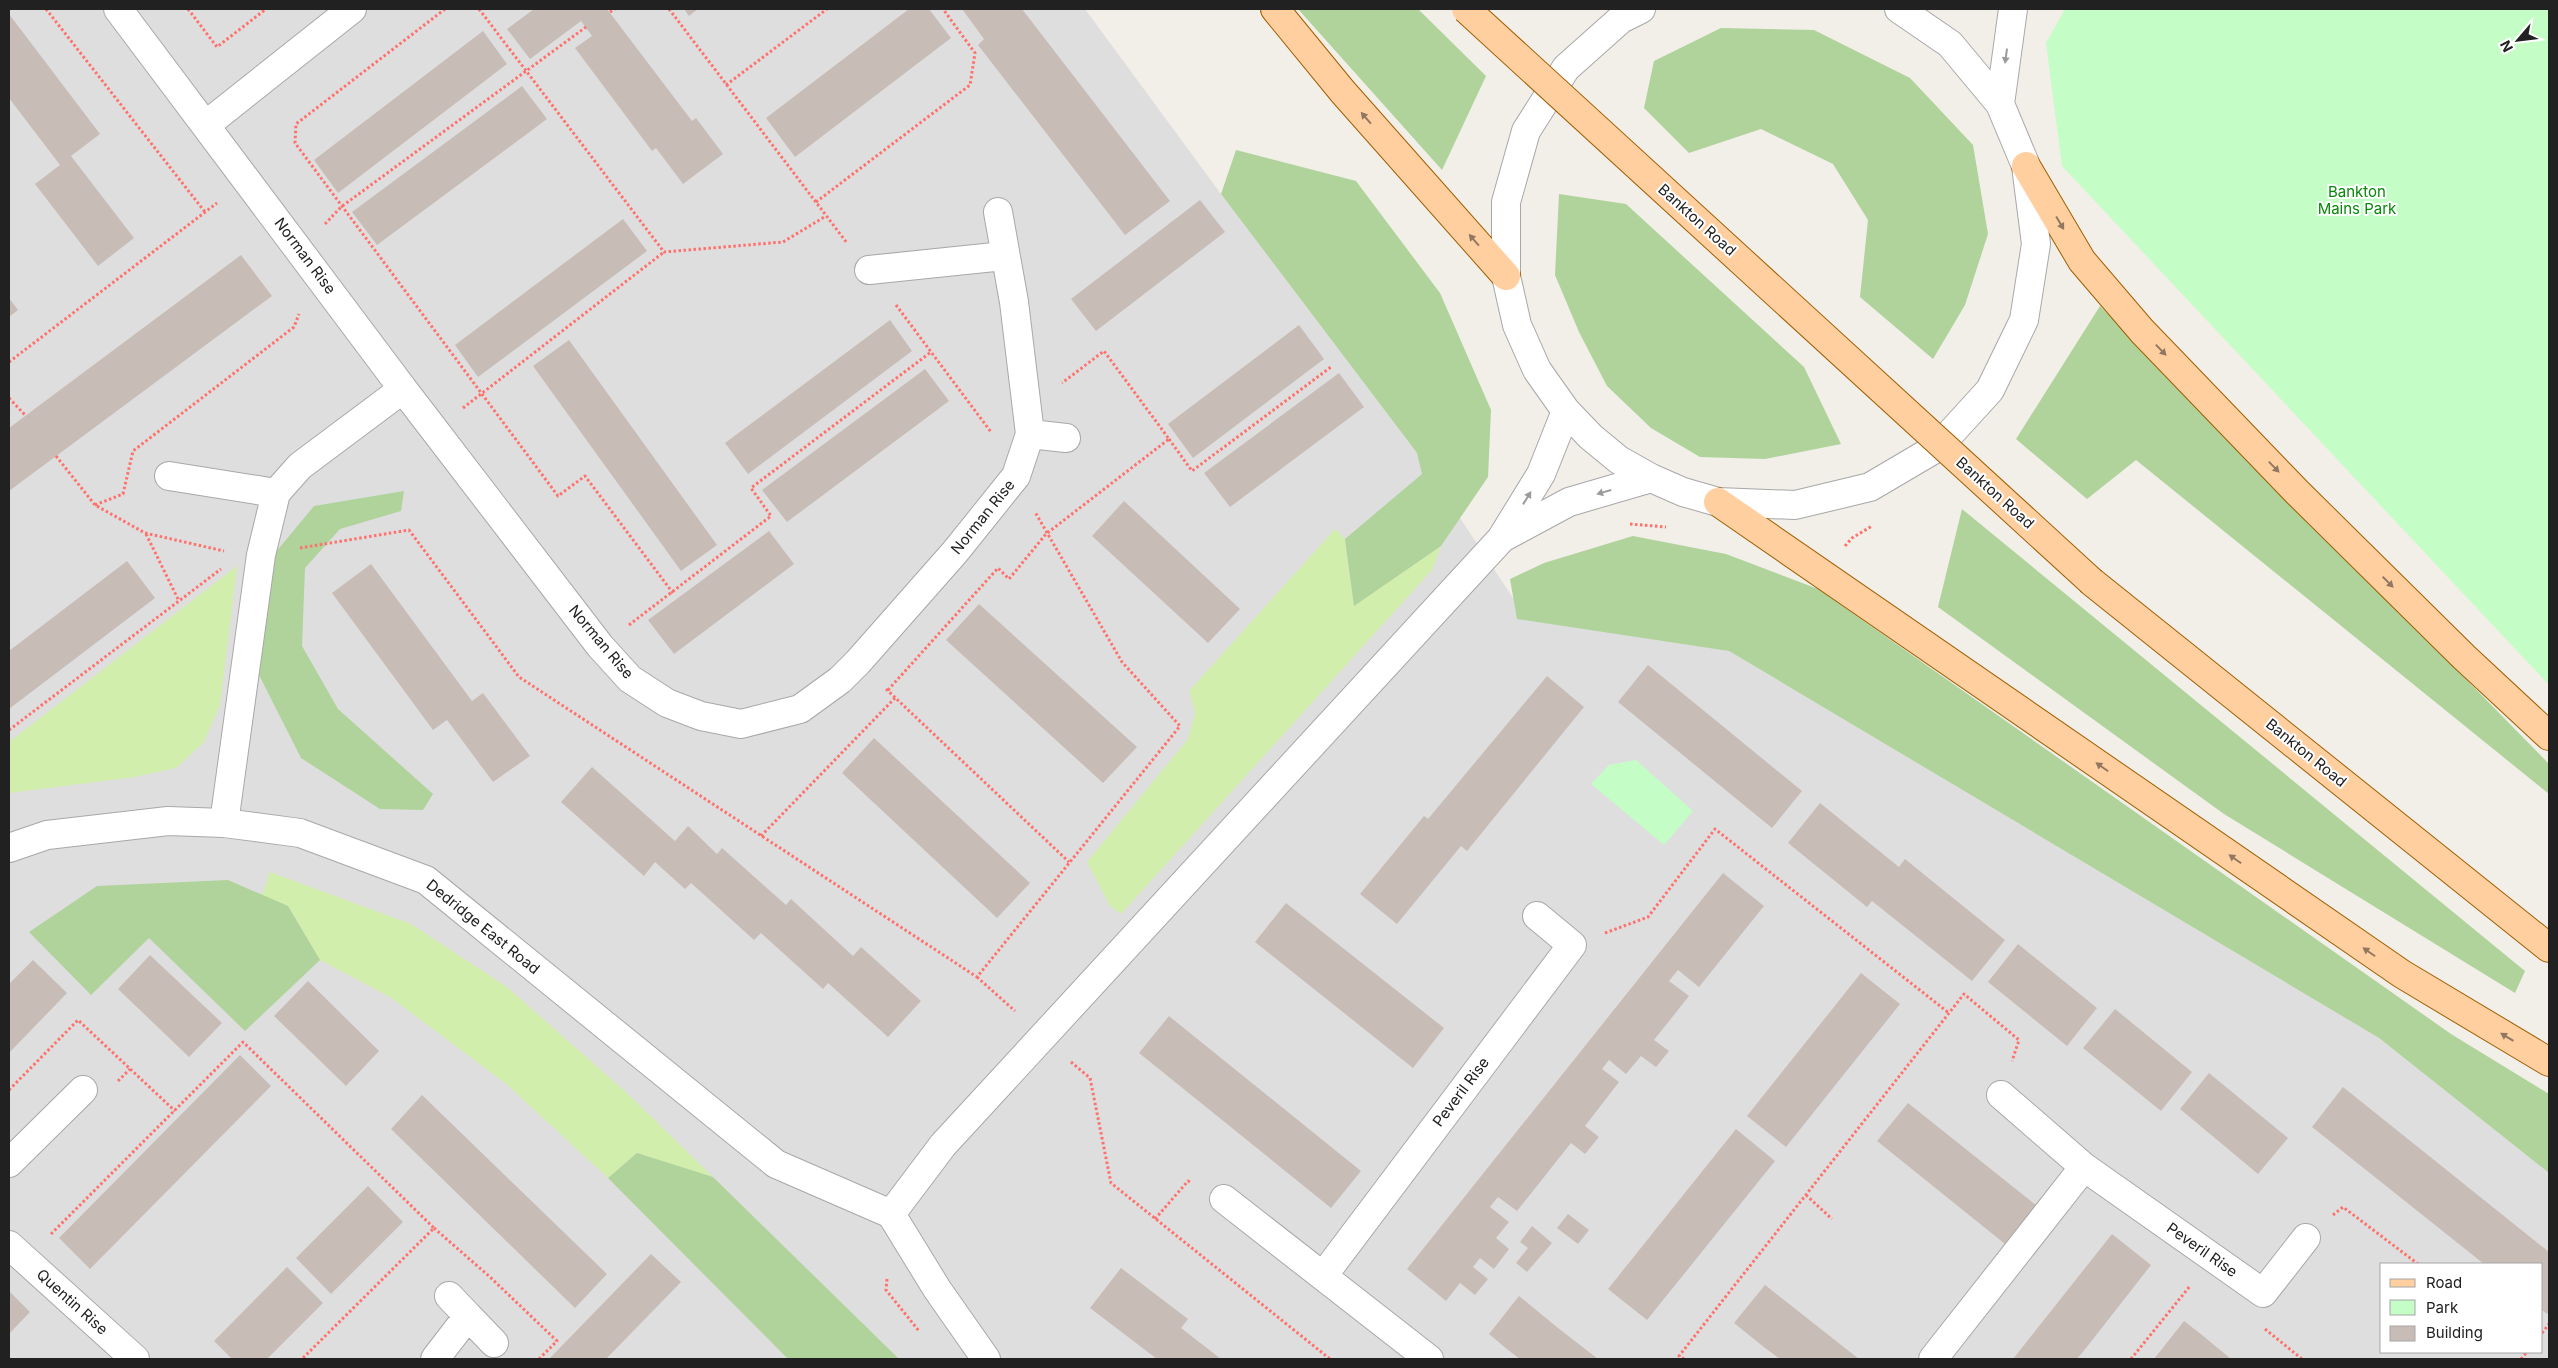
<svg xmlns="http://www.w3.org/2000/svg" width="2558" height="1368" viewBox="0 0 2558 1368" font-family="Inter,sans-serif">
  <rect width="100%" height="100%" fill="#f2eee8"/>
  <path fill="#dfdede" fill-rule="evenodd" d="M9,9h1076l136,185 196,259 96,145 216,53 650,387 170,135v186h-2540zM2382,1264h160v88h-160z"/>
  <path fill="#d1eeac" d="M1335,529l10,10 9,67 87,-60 -9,24 -311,344 -11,-8 -23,-44 101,-123 7,-26 -6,-22z
    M237,566l-17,139 -16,37 -28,26 -41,9 -126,16v-51z
    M270,872l141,52 96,63 121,107 85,83 -76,-24 -29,25 -103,-95 -115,-86 -70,-37 -32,-54 -26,-11z"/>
  <path fill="#afd39b" d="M1298,9h120l68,67 -44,94z
    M1721,28l93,2 96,48 63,67 15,89 -23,71 -32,54 -73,-62 8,-77 -35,-56 -72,-35 -72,24 -45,-45 10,-47z
    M1236,150l120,31 84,112 51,117 -3,67 -47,69 -87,60 -9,-67 77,-65 -5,-21 -196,-259z
    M1559,194l67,10 178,163 37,77 -76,15 -65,-2 -49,-29 -44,-42 -28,-54 -24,-57z
    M2100,306l449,458v30l-413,-334 -49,39 -71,-60z
    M404,491l-3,20 -61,18 -35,39 -3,78 36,63 95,85 -10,16 -43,-1 -79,-51 -43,-85 17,-120 39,-47z
    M1962,509l563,462 -10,22 -291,-179 -286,-207z
    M1633,536l93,18 92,35 633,445 98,60v79l-170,-135 -650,-387 -212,-32 -7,-40 34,-16z
    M228,880l60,26 32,54 -75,71 -96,-93 -58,57 -62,-63 68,-46z
    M637,1153l76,24 186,182h-111l-180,-181z"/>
  <path fill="#c4fdc5" d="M2065,9h484v676l-487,-519 -16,-123z
    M1636,760l57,51 -29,34 -73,-61 18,-19z"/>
  <path fill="#c7bdb6" d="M534,9h73l85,112 4,-3 27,36 -40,30 -27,-36 -4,3 -77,-103 17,-12 -11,-15 -51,38 -23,-30z
    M684,9h14l-9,7z
    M909,9h20l22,29 -156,119 -29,-39z
    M962,9h60l148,192 -45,34 -147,-190 6,-6z
    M9,14l91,120 -29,22 63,82 -36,28 -63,-82 25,-19 -51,-67z
    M483,31l24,33 -169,129 -24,-33z
    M522,86l25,33 -170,126 -25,-33z
    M1200,200l25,32 -129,99 -25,-32z
    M623,219l24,32 -169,126 -23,-32z
    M241,255l31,41 -263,195v-63z
    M9,298l9,12 -9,7z
    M890,320l22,31 -164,123 -23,-31z
    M1299,325l25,34 -131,99 -25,-34z
    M569,340l148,205 -36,26 -148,-205z
    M925,369l24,32 -162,121 -25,-32z
    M1339,373l25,34 -134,100 -26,-34z
    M1124,501l116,108 -32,34 -116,-107z
    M769,531l25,33 -120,90 -26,-34z
    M127,561l28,37 -146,111v-58z
    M371,564l101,137 11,-8 47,63 -37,26 -46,-62 -14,10 -101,-137z
    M979,604l158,143 -34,36 -157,-143z
    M1648,665l154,126 -30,37 -154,-126z
    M1547,676l37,31 -117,144 -6,-5 -64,78 -37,-30 64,-78 4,3z
    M874,738l156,145 -33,35 -155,-145z
    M592,767l83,74 13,-15 29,28 5,-6 64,57 5,-6 62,57 8,-9 60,54 -33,36 -60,-54 -5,6 -62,-56 -7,7 -63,-57 -6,6 -30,-27 -11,14 -83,-74z
    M1820,803l79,64 6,-8 100,81 -33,41 -100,-80 -5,6 -79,-64z
    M1723,873l41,33 -65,81 -21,-17 -9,11 20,15 -35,44 15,11 -13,16 -15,-11 -15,18 -17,-14 -7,9 17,13 -34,44 14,11 -14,17 -14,-11 -54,68 -19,-14 -8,10 19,15 -13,16 13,11 -15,20 -14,-11 -7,9 15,12 -13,16 -15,-12 -14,18 -39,-32z
    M1286,903l158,125 -31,40 -158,-126z
    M2018,944l79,64 -30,38 -79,-64z
    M150,955l72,68 -33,34 -71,-68z
    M33,960l34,33 -58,60v-69z
    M1861,973l39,31 -114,143 -39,-31z
    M308,981l71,70 -33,35 -72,-70z
    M2115,1009l77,63 -31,39 -78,-63z
    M1169,1016l192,155 -30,37 -192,-155z
    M240,1055l31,31 -181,183 -31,-31z
    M2209,1073l79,65 -30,36 -78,-65z
    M2343,1087l206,165v59l-2,3 -5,-4v-46h-58l-172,-137z
    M422,1095l185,179 -32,34 -184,-179z
    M1908,1103l128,102 -31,39 -128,-103z
    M1736,1129l39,32 -128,159 -39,-31z
    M368,1186l35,36 -72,72 -35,-36z
    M1568,1214l21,16 -11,14 -21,-16z
    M1532,1226l20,17 -25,29 -11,-9 12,-15 -8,-6z
    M2112,1234l39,31 -61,78 -13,16h-64z
    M651,1254l30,28 -75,77h-57z
    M287,1267l36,36 -56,56h-35l-18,-18z
    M1121,1268l67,51 -7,9 40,31h-64l-67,-51z
    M1765,1285l94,74h-79l-15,-11 -31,-25z
    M9,1291l21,21 -21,22z
    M1519,1296l39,32 40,31h-78l-12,-9 -19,-16z
    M2184,1321l18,14 29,24h-77z"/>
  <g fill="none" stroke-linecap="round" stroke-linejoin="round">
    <defs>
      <path id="minor" d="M118,9l285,380 -103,77 -24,27 -15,62 -37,268
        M207,124l145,-115
        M869,270l135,-14
        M403,389l197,257 30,33 37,24 34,13 40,8 59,-15 40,-29 18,-18 97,-110 61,-76 14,-42 -16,-132 -16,-90
        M1030,434l36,4
        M169,476l107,17
        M9,1163l74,-73
        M2084,1167l179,126 43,-55
        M1224,1199l205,160
        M9,1245l126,114
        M1323,1276l249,-331 -35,-29
        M468,1316l26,27
        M435,1359l33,-43 -19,-20
        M1933,1359l151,-192 -83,-72"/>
      <path id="tertiary" d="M1641,9l-20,10 -55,49 -40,63 -20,71v74l11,49 20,45 29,41 25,26 28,23 32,18 32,14 35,10 77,3 75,-18 68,-40 52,-57 34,-70 12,-76 -10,-78 -26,-62 -50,-60 -51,-35
        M2000,104l13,-95
        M1502,538l67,-36 82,-24
        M9,848l38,-13 121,-14 56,2 76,10 126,47 350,284 115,50
        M891,1214l52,-69 558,-606 40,-65 25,-63
        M891,1214l46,75 49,70"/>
      <path id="primary" d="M1275,9l68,83 163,184
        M2026,166l56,95 60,70 155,161 167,165 85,79
        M1718,502l684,472 147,88
        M2092,582l457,366"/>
    </defs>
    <use href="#minor" stroke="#a8a8a8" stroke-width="30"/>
    <use href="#tertiary" stroke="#a8a8a8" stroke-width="30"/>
    <use href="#primary" stroke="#9f5f00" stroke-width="30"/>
    <path stroke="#ff716c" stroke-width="3" stroke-dasharray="2.5 2.5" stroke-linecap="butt" d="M46,9l159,203
      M188,9l29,38 49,-38
      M445,9l-149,115 -1,19 263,353 27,-20 88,117
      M479,9l185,243 119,-10 43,-26
      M669,9l178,234
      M610,12l5,-3
      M726,85l101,-76
      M816,202l154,-117 5,-32 -32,-44
      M325,224l16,-17 245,-180
      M896,305l95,127
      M9,362l208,-159
      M9,398l16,17
      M463,408l201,-156
      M1169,439l23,32 139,-104
      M56,456l39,49 50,28 79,18
      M95,505l28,-11 10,-43 161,-124 5,-13
      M1630,524l36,3
      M146,534l33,67
      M1845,546l7,-8 20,-12
      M300,548l109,-18 110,147 458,300 203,-251 -58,-64 -87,-150
      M629,625l142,-109 -20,-28 180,-136
      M886,689l183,173
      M888,690l110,-122 11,11 37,-45 123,-95 -65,-88 -42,32
      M9,730l212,-161
      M761,836l134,-138
      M1605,933l43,-16 67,-88 234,184
      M977,977l38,34
      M1071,1062l19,16 21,105 219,176
      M118,1081l12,-12
      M9,1090l69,-70 97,91
      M1806,1195l26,24
      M2333,1215l10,-8 75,57
      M1155,1219l33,-38 4,2
      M434,1228l56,49 67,64 -18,18
      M51,1234l192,-192 191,186 -132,131
      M887,1279l-1,11 33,41
      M2265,1329l37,30
      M2542,1333l7,-9
      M1684,1359l-5,-3 285,-362 55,46 -7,21
      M2131,1359l59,-73
      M2521,1359l6,-7"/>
    <use href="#minor" stroke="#fff" stroke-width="28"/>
    <use href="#tertiary" stroke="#fff" stroke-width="28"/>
    <use href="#primary" stroke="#ffcfa0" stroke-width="28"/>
    <defs>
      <path id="primary-bridge" d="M1466,9l626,573"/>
    </defs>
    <use href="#primary-bridge" stroke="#9f5f00" stroke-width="30" stroke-linecap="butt"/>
    <use href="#primary-bridge" stroke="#ffcfa0" stroke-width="28"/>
  </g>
  <defs><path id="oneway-solid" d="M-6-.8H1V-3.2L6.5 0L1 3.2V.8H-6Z" transform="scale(1.25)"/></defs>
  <g fill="#9b9b9b">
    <use href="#oneway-solid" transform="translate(2006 56) rotate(98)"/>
    <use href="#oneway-solid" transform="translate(1604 492) rotate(164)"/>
    <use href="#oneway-solid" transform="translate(1527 498) rotate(-58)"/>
  </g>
  <g fill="#907860">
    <use href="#oneway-solid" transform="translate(1366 118) rotate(-131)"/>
    <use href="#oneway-solid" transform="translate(2060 223) rotate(59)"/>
    <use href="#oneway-solid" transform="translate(1474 240) rotate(-131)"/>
    <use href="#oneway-solid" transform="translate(2161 350) rotate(46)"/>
    <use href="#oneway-solid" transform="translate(2274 467) rotate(46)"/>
    <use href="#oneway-solid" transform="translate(2388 582) rotate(45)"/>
    <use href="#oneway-solid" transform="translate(2102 767) rotate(-145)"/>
    <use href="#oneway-solid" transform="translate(2235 859) rotate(-145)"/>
    <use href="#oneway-solid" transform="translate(2369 952) rotate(-145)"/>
    <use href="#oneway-solid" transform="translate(2507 1037) rotate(-149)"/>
  </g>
  <g text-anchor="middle" stroke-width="4" stroke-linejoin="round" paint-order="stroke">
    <g font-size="15" fill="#068908" stroke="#fff">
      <text x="2357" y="197">Bankton<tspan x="2357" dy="17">Mains Park</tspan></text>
    </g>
    <g font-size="15" fill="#212121" stroke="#fff">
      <text transform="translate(1697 220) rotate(42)" y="5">Bankton Road</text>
      <text transform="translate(305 256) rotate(53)" y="5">Norman Rise</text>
      <text transform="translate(1995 493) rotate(42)" y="5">Bankton Road</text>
      <text transform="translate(983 517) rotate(-51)" y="5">Norman Rise</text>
      <text transform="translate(601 642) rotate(50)" y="5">Norman Rise</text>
      <text transform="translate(2306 753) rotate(39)" y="5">Bankton Road</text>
      <text transform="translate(483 927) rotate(39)" y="5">Dedridge East Road</text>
      <text transform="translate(1461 1092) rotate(-53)" y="5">Peveril Rise</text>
      <text transform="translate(2202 1250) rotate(35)" y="5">Peveril Rise</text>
      <text transform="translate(72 1302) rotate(42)" y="5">Quentin Rise</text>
    </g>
  </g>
  <rect width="2558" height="1368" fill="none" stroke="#212121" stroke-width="20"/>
  <rect x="2380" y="1263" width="162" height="90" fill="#ffffff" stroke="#a6a6a6"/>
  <rect x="2390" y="1279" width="25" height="8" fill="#ffcfa0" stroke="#a6a6a6"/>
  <text x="2426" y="1288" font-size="15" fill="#212121">Road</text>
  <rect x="2390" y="1300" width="25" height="15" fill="#c4fdc5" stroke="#a6a6a6"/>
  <text x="2426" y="1313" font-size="15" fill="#212121">Park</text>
  <rect x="2390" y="1326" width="25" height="15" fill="#c7bdb6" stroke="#a6a6a6"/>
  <text x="2426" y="1338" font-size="15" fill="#212121">Building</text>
  <g transform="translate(2518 40) rotate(242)" stroke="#ffffff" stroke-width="4" paint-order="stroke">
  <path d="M0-4L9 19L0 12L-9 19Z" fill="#212121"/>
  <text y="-8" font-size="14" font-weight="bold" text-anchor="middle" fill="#212121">N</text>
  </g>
</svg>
